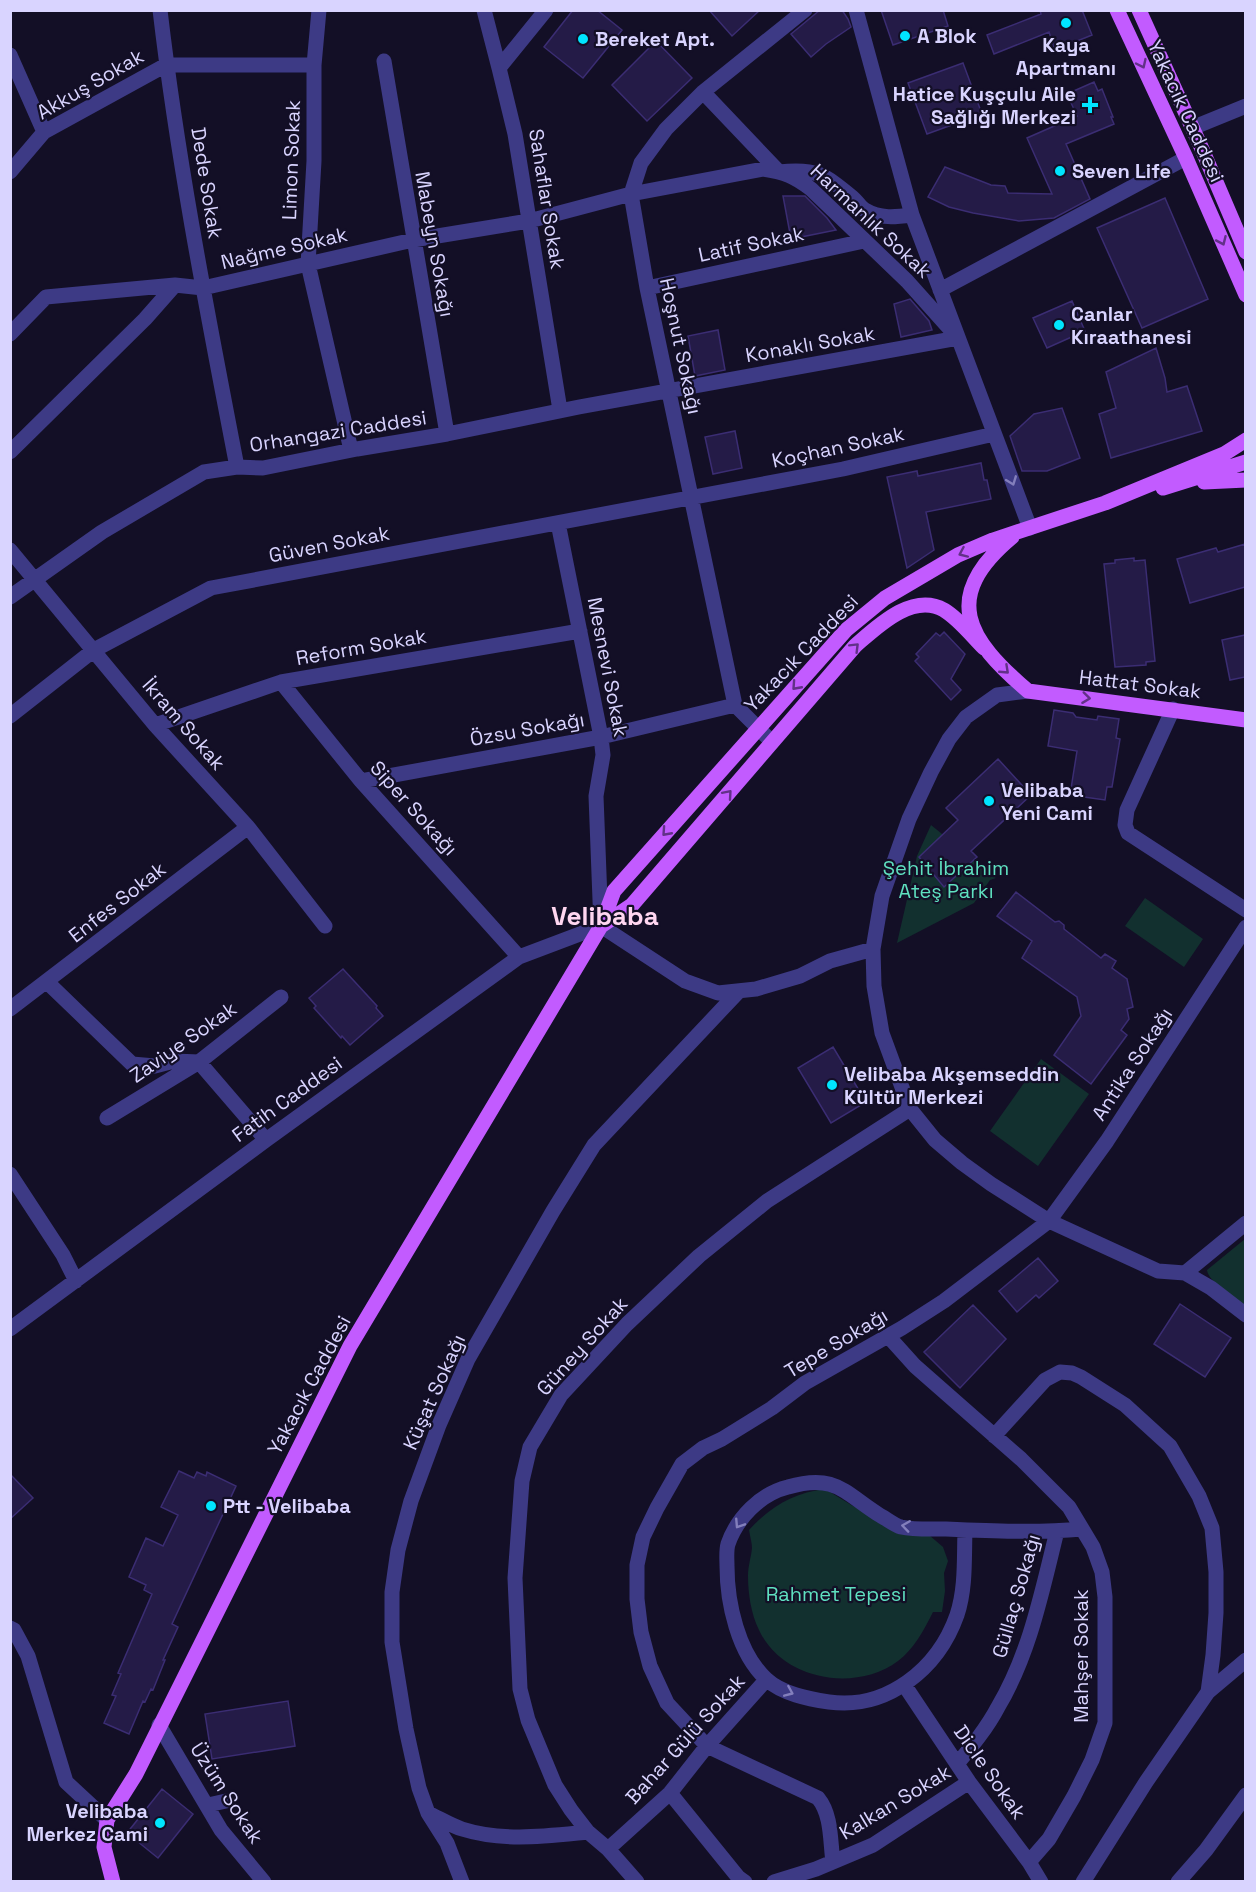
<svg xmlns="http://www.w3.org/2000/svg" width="1256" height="1892" viewBox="0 0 1256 1892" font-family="'Space Grotesk',sans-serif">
  <rect width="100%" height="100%" fill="#130f26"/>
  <path fill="#12302f" d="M931,825l65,53 -6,2 -16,23 -77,40 20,-87z
    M1145,898l58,41 -19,28 -59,-41z
    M1041,1059l48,35 -51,72 -48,-35z
    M1245,1239v67c-10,-10 -37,-24 -38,-36z
    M825,1489l28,17 76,29 14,12 5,14 -4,12 1,18 -3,21h-9c-9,18 -19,37 -35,49 -43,32 -116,19 -139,-31 -8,-16 -11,-37 -11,-54 0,-10 3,-18 4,-28 0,-5 -2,-12 -3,-18 21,-23 44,-37 76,-41z"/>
  <path fill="#241b47" stroke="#3b2d73" stroke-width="1.5" d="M573,10h24l25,20 -39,48 -39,-31z
    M709,10h51l-28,26z
    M820,10h22l6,9 3,8 -25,17 -15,13 -20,-23z
    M881,10h62l5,16 -55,19z
    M1040,10h42l10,25 -37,15 -6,-18 -55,22 -7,-19 54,-21z
    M656,41l36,37 -45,43 -35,-36z
    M963,63l19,51 -55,20 -19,-51z
    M1094,82l4,9 4,-2 11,28h-2l3,7 -48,20 24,55 -36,19 -35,3 -46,-8 -24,-6 -21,-10 17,-30 46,18 14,1 3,7 44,1 -25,-56 50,-22 -10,-22z
    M783,196h22l22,22 9,12 -45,9z
    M1165,198l43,101 -66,29 -45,-100z
    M910,299l19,22 3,9 -31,7 -7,-33z
    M1072,301l13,30 -38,17 -14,-30z
    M718,330l7,40 -30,6 -7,-40z
    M1156,348l9,30 2,14 20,-6 15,45 -91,27 -12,-44 17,-6 -10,-36z
    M1062,408l18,50 -33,13h-25l-12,-35 24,-22z
    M735,431l7,37 -29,6 -8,-37z
    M981,463l3,17h3l4,19 -65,13 8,38 -27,18 -20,-91 30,-6 1,5z
    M1245,544v43l-55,16 -13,-44 39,-11 2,4z
    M1134,558v3l11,-1 10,101 -9,1v3l-31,2 -11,-103 11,-1v-3z
    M944,632l21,22 -14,25 10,11 -10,10 -36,-39 4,-4 -3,-3 20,-21 4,3z
    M1245,635v42l-15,3 -8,-40z
    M1054,710l19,3 3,4 21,3 1,-4 21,3 -3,19 4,1 -8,48h-5l-2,13 -35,-5 7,-44 -29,-5z
    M998,759l33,36 -60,56 6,6 -33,30 -25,-30 39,-37 -12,-12z
    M1016,892l39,30 4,-1 5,4v4l37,29 4,-4 11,7 -4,7 15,11 6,28 -6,2 2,10 -8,11 6,5 -36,49 -37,-29 27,-39 -4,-19 -55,-39 10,-17 -35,-25z
    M343,969l34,37 -1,2 7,8 -33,29 -8,-9 -1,2 -27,-30 2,-2 -7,-8z
    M833,1047l33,55 -35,21 -33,-55z
    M1038,1258l20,23 -19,17 -3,-3 -19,17 -18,-21z
    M1180,1304l51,34 -26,39 -51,-33z
    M973,1305l33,34 -46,49 -36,-36z
    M179,1471l15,7 3,-6 9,4 1,-4 29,14 -64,138 6,3 -15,33h2l-12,30 -2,-1 -6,13 -2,-1 -14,33 -25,-11 12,-27 -4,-1 9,-21 -3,-1 34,-79 -8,-4 2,-5 -17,-8 17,-39 17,8 15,-31 -17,-8z
    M10,1474l23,24 -23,21z
    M288,1701l7,45 -83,13 -7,-45z
    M162,1789l31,25 -35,44 -31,-25z"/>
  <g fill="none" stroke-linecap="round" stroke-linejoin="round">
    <path stroke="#3d3a85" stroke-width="15" d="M160,10c18,154 48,306 77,457
      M319,10l-5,55v96l-6,103 43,186
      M484,10l15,58
      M546,10l-47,58 16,66 45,276
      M856,10l56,205 118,313
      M10,55l34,77
      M384,61l63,373
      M703,92l76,80c37,-4 45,2 73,25 5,4 8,10 13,13 15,9 31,7 47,5
      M1192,128l54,-22
      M10,172l34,-40 122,-67h148
      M647,288l217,-47
      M940,290l246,-132
      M10,334l36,-37 129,-12
      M10,452l135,-133 30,-34 28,3 210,-48 116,-19 102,-27 132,-25c21,3 31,7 48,20l96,92 51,57
      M558,523l43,214 2,18 -7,41 5,130
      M10,550l145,175 93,102 77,99
      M10,597l92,-65 102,-60 33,-5 26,1 94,-19 90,-15 132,-27 379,-69
      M281,682l80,99 158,176
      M1028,691l-31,4 -31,22 -17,22 -18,33 -22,47 -27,77 -9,53 1,37 8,47 28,76 25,31 27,23 29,21 58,37 109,50 27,2 26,15 35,27
      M1173,709l-46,101 -2,15 3,8 118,77
      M10,716l84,-66 117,-62 632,-119 151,-35
      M155,725l126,-43 299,-51
      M772,742l-37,-37 -88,-417 -16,-94 10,-31 25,-34 37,-37 102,-82
      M361,781l240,-44 134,-32
      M601,926l84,55 33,12 38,-4 44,-13 30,-15 43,-12
      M47,982l85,82 23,2 19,-5 25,1 67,78
      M10,1009l238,-182
      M107,1118l92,-56 82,-65
      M10,1174l53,81 13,26
      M1185,1273l61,-50
      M10,1329l256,-189 253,-183 82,-31
      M888,1336l27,30 106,93 48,48 24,40 9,25 3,25v126l-13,37 -18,36 -25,43 -20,23
      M994,1436l51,-56 15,-8 12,1 9,4 44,28 45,41 29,50 13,32 4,44v41l-3,42 -5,37
      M965,1530c-1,28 1,58 -8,85 -19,54 -70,95 -128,87 -20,-3 -47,-8 -63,-23 -28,-26 -39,-76 -39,-113 0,-7 -1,-15 1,-22 9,-26 32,-50 60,-57 48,-14 56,6 93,29 6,3 13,9 20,11 14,3 30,2 45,2 45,2 91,4 136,0
      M10,1628l4,2 14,26 38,126 41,38
      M905,1686l64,96 60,80 12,20
      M159,1725l62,105 43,52
      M957,1764c15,-18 30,-36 41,-57 32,-54 44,-116 59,-176
      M670,1793l68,84 7,5
      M208,1805l18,-4
      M428,1813c11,5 22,12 34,16 41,13 85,7 126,3
      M608,1849l62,-56 37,-47 59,-66
      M833,1862c-3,-21 -1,-47 -15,-64l-111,-52 -40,-43 -17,-37 -9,-34 -4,-33v-34l6,-28 14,-29 25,-44 21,-16 19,-9 50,-31 33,-25 97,-55 42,-27 105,-80 58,-80 139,-214
      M462,1882l-15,-39 -19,-30 -9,-25 -13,-59 -14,-87v-50l6,-42 13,-49 28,-76 29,-66 85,-148 41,-66 145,-154
      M637,1882l-29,-33 -20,-17 -17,-22 -16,-25 -27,-65 -8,-31 -5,-111 7,-97 8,-34 31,-52 66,-71 72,-68 68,-55 143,-92
      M774,1882l42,-13 57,-24 96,-63
      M1083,1882l63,-100 62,-90 38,-32
      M1178,1882l28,-32 40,-55"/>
    <path stroke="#c25bff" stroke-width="15" d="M1117,10l69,148 60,137
      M1139,10l63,139 44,103
      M1204,482l42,-2
      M1163,488l83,-26
      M1012,537c-72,60 -45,102 16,154l218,29
      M601,926l31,-21 223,-259c22,-19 57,-54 89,-36 15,9 28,26 40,38
      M113,1882l-9,-35 3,-27 29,-46 214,-428 251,-420 13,-35 232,-261 39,-32 73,-43 35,-15 112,-37 119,-49 22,-14"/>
  </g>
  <defs><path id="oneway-chevron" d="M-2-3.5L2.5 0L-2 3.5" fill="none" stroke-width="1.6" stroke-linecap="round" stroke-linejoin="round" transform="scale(1.5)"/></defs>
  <g stroke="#623188">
    <use href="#oneway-chevron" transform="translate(1142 64) rotate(65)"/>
    <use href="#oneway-chevron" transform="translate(1222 241) rotate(66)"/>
    <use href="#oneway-chevron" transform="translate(963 553) rotate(156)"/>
    <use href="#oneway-chevron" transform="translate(855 647) rotate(-45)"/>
    <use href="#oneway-chevron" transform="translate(1005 670) rotate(43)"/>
    <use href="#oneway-chevron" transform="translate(796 686) rotate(132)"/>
    <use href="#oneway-chevron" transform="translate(1086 698) rotate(7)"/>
    <use href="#oneway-chevron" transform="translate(728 794) rotate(-49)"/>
    <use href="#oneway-chevron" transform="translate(666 832) rotate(132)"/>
  </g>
  <g stroke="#837fbc">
    <use href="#oneway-chevron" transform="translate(1012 481) rotate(69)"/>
    <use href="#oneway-chevron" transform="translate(739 1524) rotate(123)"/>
    <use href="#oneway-chevron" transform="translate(906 1526) rotate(-172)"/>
    <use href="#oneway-chevron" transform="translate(789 1692) rotate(23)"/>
  </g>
  <g fill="#00e5ff" stroke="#130f26" stroke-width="2">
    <circle cx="1066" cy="23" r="6"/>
    <circle cx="905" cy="36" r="6"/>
    <circle cx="583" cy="39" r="6"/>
    <path d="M1087 96h6v6h6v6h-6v6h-6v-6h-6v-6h6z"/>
    <circle cx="1060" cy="171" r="6"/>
    <circle cx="1059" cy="325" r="6"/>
    <circle cx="989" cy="801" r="6"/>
    <circle cx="832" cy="1085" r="6"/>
    <circle cx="211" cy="1506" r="6"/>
    <circle cx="160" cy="1823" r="6"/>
  </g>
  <g text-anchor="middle" stroke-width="4.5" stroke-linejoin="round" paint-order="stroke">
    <g font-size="20" font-weight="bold" fill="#d9d4ff" stroke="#130f26" text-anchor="start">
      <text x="917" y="43">A Blok</text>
      <text x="595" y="46">Bereket Apt.</text>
      <text x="1066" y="52" text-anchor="middle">Kaya<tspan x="1066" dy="23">Apartmanı</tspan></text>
      <text x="1076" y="101" text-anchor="end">Hatice Kuşçulu Aile<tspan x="1076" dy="23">Sağlığı Merkezi</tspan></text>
      <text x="1072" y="178">Seven Life</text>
      <text x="1071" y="321">Canlar<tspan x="1071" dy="23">Kıraathanesi</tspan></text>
      <text x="1001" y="797">Velibaba<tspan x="1001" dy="23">Yeni Cami</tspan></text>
      <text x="844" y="1081">Velibaba Akşemseddin<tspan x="844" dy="23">Kültür Merkezi</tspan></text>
      <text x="223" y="1513">Ptt - Velibaba</text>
      <text x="148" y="1818" text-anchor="end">Velibaba<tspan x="148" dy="23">Merkez Cami</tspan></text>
    </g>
    <g font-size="20" fill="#d9d4ff" stroke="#130f26">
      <text transform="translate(90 84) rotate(-30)" y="7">Akkuş Sokak</text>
      <text transform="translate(1186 111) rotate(65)" y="7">Yakacık Caddesi</text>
      <text transform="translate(291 160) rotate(-88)" y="7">Limon Sokak</text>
      <text transform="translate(207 183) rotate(81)" y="7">Dede Sokak</text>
      <text transform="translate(547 199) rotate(81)" y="7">Sahaflar Sokak</text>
      <text transform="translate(871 221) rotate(43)" y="7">Harmanlık Sokak</text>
      <text transform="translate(435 244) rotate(80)" y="7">Mabeyn Sokağı</text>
      <text transform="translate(751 244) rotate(-12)" y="7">Latif Sokak</text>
      <text transform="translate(284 248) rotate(-13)" y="7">Nağme Sokak</text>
      <text transform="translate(810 344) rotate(-10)" y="7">Konaklı Sokak</text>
      <text transform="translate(681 346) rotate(78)" y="7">Hoşnut Sokağı</text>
      <text transform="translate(338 431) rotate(-9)" y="7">Orhangazi Caddesi</text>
      <text transform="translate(838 447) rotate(-12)" y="7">Koçhan Sokak</text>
      <text transform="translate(329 544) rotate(-11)" y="7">Güven Sokak</text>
      <text transform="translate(361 647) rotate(-10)" y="7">Reform Sokak</text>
      <text transform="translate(801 653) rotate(-46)" y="7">Yakacık Caddesi</text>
      <text transform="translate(608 667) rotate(79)" y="7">Mesnevi Sokak</text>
      <text transform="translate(1140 684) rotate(7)" y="7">Hattat Sokak</text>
      <text transform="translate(184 724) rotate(49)" y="7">İkram Sokak</text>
      <text transform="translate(527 729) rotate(-10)" y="7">Özsu Sokağı</text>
      <text transform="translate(414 808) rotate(48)" y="7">Siper Sokağı</text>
      <text transform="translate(117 902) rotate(-38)" y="7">Enfes Sokak</text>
      <text transform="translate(183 1042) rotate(-35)" y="7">Zaviye Sokak</text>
      <text transform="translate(1132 1064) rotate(-57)" y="7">Antika Sokağı</text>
      <text transform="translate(287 1099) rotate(-36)" y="7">Fatih Caddesi</text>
      <text transform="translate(836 1343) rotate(-31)" y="7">Tepe Sokağı</text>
      <text transform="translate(582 1346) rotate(-48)" y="7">Güney Sokak</text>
      <text transform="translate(309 1385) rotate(-62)" y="7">Yakacık Caddesi</text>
      <text transform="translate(434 1392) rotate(-66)" y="7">Küşat Sokağı</text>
      <text transform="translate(1016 1596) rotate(-74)" y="7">Güllaç Sokağı</text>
      <text transform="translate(1081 1656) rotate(-90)" y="7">Mahşer Sokak</text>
      <text transform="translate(685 1739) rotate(-48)" y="7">Bahar Gülü Sokak</text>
      <text transform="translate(990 1772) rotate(55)" y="7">Dicle Sokak</text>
      <text transform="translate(227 1793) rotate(57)" y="7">Üzüm Sokak</text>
      <text transform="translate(895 1802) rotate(-31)" y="7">Kalkan Sokak</text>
    </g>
    <g font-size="20" fill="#5fe0c0" stroke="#130f26">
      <text x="946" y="875">Şehit İbrahim<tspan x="946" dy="23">Ateş Parkı</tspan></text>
      <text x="836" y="1601">Rahmet Tepesi</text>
    </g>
    <g font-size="26" font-weight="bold" fill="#ffd6f0" stroke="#130f26">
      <text x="605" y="925">Velibaba</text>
    </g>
  </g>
  <rect width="1256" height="1892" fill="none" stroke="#d9d4ff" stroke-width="24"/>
</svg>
